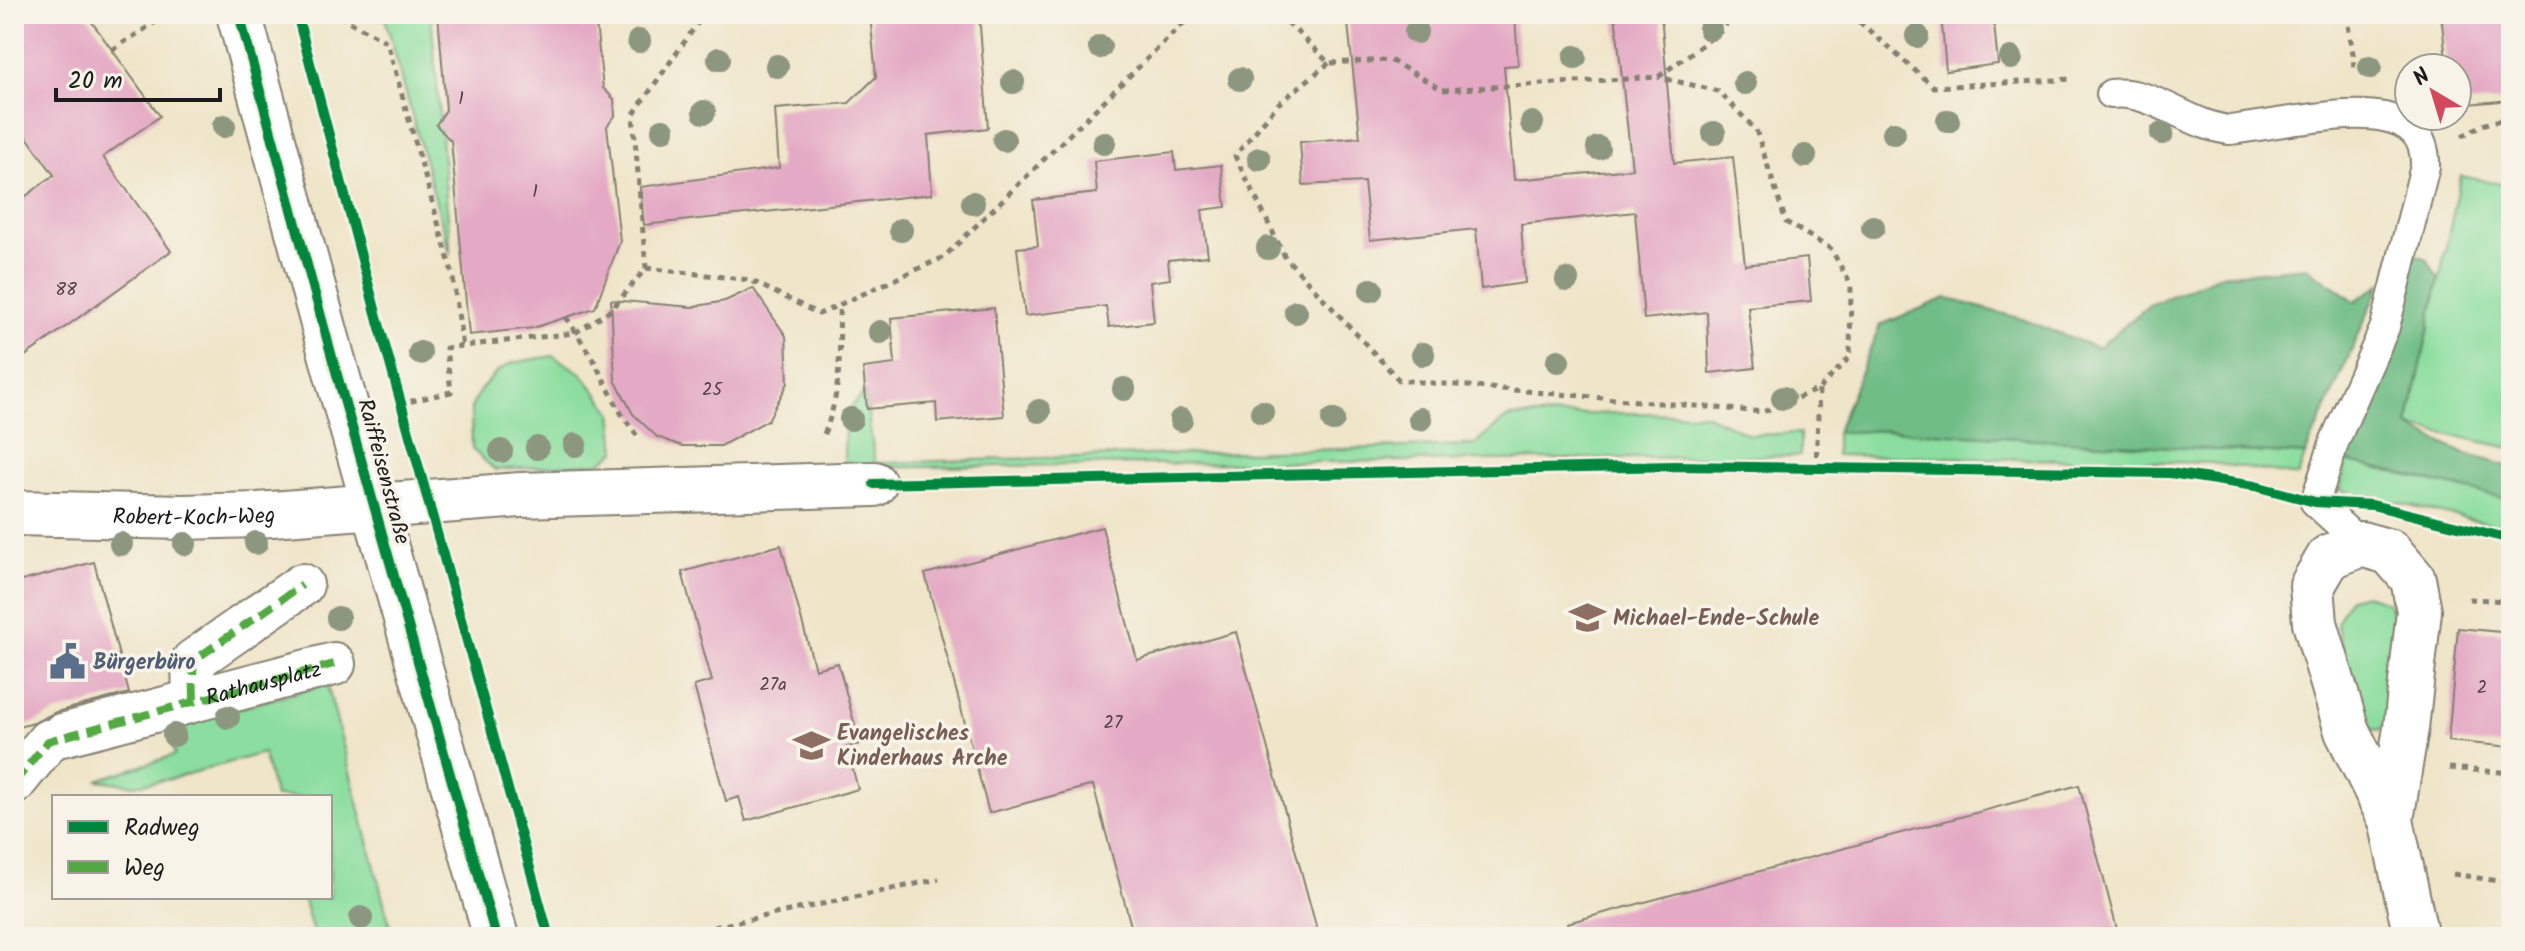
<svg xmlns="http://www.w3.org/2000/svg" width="2525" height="951" viewBox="0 0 2525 951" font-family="Kalam,sans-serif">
  <rect width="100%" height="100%" fill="#f7f3e8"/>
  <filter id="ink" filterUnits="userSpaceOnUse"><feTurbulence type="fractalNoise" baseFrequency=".0125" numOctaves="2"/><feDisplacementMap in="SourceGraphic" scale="16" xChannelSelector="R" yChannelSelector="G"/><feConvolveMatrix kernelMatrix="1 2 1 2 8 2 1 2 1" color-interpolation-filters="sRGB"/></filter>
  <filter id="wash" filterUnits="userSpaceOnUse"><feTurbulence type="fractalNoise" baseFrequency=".006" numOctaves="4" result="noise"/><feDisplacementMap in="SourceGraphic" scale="32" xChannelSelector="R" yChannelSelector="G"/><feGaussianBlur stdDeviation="1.8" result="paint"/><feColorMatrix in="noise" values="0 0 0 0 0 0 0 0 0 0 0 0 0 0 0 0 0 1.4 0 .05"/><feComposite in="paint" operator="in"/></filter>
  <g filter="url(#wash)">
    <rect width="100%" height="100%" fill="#efe5c9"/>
    <path fill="#8bde9f" stroke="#547d5e" stroke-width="2" d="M384,14h47l20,242z
      M2461,176l50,10v262l-103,-22z
      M553,356l28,17 31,39 4,39 -16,12 -105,7 -23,-21 -1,-41 10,-19 18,-19 13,-7z
      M865,392l10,71 599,-18 34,-28 112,-4 85,1 45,21 50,-2v23l-956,12 1,-55z
      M1883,430l422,25 -7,21 -87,-13 -375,-8v-22z
      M2346,461l165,39v29l-171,-39z
      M2365,594l23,9 8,21 -10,102 -8,4 -7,-1 -7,-9 -28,-97 13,-25z
      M327,684l66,253h-79l-11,-40h27v-100h-55l-12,-44 -92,26 -37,6 -37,-5 78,-25 -7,-27z"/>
    <path fill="#70bd86" stroke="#466c51" stroke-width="2" d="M2411,253l16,6 12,21 -31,146 54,27 49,14v33l-165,-39z
      M2306,267l49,34 26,-17 -76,171 -422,-25 -47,3 44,-108 66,-27 76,21 76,29 51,-43 71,-30z"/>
    <g id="blocks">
      <path fill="#e4a9c4" d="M14,14h72l74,102 -57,41 68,94 -157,113v-159l40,-30 -40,-56z
        M438,14h157l8,74 11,11 1,17 -8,10 13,115 -25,67 -62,20 -64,7 -18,-194 -15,-16 10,-15z
        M870,14h109l9,114 -60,7 4,59 -288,31 -4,-38 139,-19 -4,-59 74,-6 27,-26z
        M1347,14h43l1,6 49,-6h75l3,51 -14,1 10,114 118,-11 -17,-155h46l13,149 59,-6 12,108 62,-7 4,43 -63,6 7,61 -46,5 -2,-61 -63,7 -9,-107 -114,12 4,59 -44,6 -5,-60 -106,11 -6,-58 -61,3 -3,-43 60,-5z
        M1941,14h52l5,50 -52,7z
        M2441,14h70v86l-54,5v-37h-10z
        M1174,152l2,18 45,-5 5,42 -24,3 6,46 -40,4 2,19 -20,3 4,40 -45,5 -3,-21 -81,10 -8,-68 21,-2 -5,-46 64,-7 -3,-32z
        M753,288l33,48 2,47 -20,37 -47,26h-39l-25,-9 -24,-23 -18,-34 -4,-80 81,7 33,-6z
        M994,308l10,108 -67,6 -1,-19 -69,6 -4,-41 32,-4 -4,-46z
        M1102,527l35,133 99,-28 83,305h-185l-41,-152 -104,28 -64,-239z
        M781,545l34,124 23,-6 22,81 -13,3 11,42 -112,32 -7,-24 -13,4 -32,-115 18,-5 -30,-109z
        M94,562l35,131 -73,19 -22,11 -20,5v-145z
        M2458,628l53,5v114l-63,-6z
        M2079,785l40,152h-550l-2,-14z"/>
    </g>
  </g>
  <g filter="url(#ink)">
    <use href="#blocks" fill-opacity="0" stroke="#868072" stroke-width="2"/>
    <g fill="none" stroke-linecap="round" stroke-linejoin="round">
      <defs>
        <path id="service" d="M2111,94c42,-5 77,32 119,36 23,-3 46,-7 68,-10 43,-5 129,-21 127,46l-40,161 -50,113 -20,62 46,42"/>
        <g id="pedestrian">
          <path d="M194,699l-1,-38 109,-76"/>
          <path id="s1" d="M62,735l272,-71"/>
          <path d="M14,783l34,-42"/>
        </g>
        <g id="minor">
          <path id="s2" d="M14,513l169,4 75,-2 262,-20 354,-11"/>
          <path d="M2391,820l15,-92 13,-117 -6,-32 -23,-27 -29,-8 -32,13 -17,29 3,37 32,108 44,89 25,117"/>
        </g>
        <path id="tertiary" d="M239,14l93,343 164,580"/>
      </defs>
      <use href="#service" stroke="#868072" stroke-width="32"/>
      <use href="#pedestrian" stroke="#868072" stroke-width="46"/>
      <use href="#minor" stroke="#868072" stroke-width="48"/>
      <use href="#tertiary" stroke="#868072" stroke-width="48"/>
      <path stroke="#868072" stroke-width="5" stroke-dasharray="6 6" stroke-linecap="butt" d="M1279,14l50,49 61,-3 53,30 215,-13 66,-48 6,-15
        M1850,14l84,73 139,-8
        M2346,14l8,45 -1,13
        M339,16l48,26 65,230 11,75
        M112,50l56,-36
        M1329,63l-51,41 -43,52 50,101 114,123 364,32 56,-23 31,-32 1,-72 -20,-36 -45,-27 -30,-92 -38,-39 -60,-14
        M2462,136l20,-11 29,-8
        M14,196l5,5
        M646,268l104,12 69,34 125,-57 249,-243
        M566,317l27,42 28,54 18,26
        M399,404l52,-12 -5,-44 129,-15 36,-23 35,-42 -13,-153 71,-101
        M824,434c18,-42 16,-84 15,-129
        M1816,468l3,-79
        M2469,599l42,2
        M2449,768l62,5
        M2453,874l58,9
        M667,937l272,-58"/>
      <use href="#service" stroke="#fff" stroke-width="28"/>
      <use href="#pedestrian" stroke="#fff" stroke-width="42"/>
      <use href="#minor" stroke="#fff" stroke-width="44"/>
      <use href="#tertiary" stroke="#fff" stroke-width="44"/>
      <path stroke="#52a943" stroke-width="8" stroke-dasharray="16 8" stroke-linecap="butt" d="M194,699l-1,-38 109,-76
        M14,783l34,-42 286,-77"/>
      <defs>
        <path id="cycleway" d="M239,14l93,343 164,580
          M297,14l79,299 173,624
          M874,484l800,-18 496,7 85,13 60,16 57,3 139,34"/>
      </defs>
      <use href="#cycleway" stroke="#f7f3e8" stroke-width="15"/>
      <use href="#cycleway" stroke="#00873e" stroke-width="10"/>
    </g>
    <g fill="#8d967f">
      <circle cx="1710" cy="29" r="12"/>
      <circle cx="1416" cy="32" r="12"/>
      <circle cx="1917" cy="36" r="12"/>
      <circle cx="639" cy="41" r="12"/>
      <circle cx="1100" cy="47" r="12"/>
      <circle cx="1575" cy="57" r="12"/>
      <circle cx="2011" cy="58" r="12"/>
      <circle cx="719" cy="59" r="12"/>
      <circle cx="777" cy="66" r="12"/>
      <circle cx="2370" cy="67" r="12"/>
      <circle cx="1240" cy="79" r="12"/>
      <circle cx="1013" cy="82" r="12"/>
      <circle cx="1745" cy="83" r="12"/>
      <circle cx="704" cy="112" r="12"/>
      <circle cx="1948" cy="121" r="12"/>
      <circle cx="1532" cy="123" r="12"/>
      <circle cx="224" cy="126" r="12"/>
      <circle cx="663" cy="130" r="12"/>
      <circle cx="1714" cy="133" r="12"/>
      <circle cx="1894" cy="133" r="12"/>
      <circle cx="2162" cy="133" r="12"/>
      <circle cx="1004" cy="140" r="12"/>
      <circle cx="1104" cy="143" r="12"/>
      <circle cx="1598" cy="148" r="12"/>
      <circle cx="1805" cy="156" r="12"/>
      <circle cx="1259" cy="159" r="12"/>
      <circle cx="973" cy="203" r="12"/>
      <circle cx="1873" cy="227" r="12"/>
      <circle cx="901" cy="230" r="12"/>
      <circle cx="1268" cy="248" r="12"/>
      <circle cx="1567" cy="280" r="12"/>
      <circle cx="1371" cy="290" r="12"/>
      <circle cx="1296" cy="312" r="12"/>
      <circle cx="880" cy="332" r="12"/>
      <circle cx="420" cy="353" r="12"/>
      <circle cx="1423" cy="354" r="12"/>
      <circle cx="1558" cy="361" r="12"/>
      <circle cx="1124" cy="389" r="12"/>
      <circle cx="1783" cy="398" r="12"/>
      <circle cx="1039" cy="411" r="12"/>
      <circle cx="1262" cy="412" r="12"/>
      <circle cx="851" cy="419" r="12"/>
      <circle cx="1420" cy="419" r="12"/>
      <circle cx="1181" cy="420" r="12"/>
      <circle cx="1333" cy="420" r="12"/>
      <circle cx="575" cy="445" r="12"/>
      <circle cx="537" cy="448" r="12"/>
      <circle cx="501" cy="451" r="12"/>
      <circle cx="256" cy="543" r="12"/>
      <circle cx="121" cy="544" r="12"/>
      <circle cx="185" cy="544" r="12"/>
      <circle cx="338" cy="618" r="12"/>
      <circle cx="228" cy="717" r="12"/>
      <circle cx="174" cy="735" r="12"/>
      <circle cx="361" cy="918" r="12"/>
    </g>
  </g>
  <defs>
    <symbol id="school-bare" viewBox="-9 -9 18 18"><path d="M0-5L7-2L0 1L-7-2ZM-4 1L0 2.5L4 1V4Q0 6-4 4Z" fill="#8d6e63" stroke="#f7f3e8" stroke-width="2.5" paint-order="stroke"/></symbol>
    <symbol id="civic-bare" viewBox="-9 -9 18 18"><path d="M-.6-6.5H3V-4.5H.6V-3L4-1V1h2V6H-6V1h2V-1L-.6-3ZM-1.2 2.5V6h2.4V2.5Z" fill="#5c6f8a" stroke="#f7f3e8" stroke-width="2.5" paint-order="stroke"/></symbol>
  </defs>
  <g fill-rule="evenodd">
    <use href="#school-bare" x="1562" y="592" width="51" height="51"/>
    <use href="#civic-bare" x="42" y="636" width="51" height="51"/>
    <use href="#school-bare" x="786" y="720" width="51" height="51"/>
  </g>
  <g text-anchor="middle" stroke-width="7" stroke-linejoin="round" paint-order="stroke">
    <g font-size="18" fill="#4e3f46">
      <text x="461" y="104">1</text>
      <text x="535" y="197">1</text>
      <text x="66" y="295">88</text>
      <text x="712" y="395">25</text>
      <text x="773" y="690">27a</text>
      <text x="2482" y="693">2</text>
      <text x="1113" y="728">27</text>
    </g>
    <g font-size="22" fill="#1c1c1c" stroke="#f7f3e8">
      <text transform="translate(385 471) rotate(75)" y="8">Raiffeisenstraße</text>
      <text dy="8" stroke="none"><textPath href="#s2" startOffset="180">Robert-Koch-Weg</textPath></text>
      <text dy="8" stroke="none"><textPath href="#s1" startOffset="208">Rathausplatz</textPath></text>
    </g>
    <g font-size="22" font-weight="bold" fill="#785e54" stroke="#f7f3e8" text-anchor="start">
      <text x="1613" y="625">Michael-Ende-Schule</text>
      <text x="837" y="740">Evangelisches<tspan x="837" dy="25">Kinderhaus Arche</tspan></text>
    </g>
    <g font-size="22" font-weight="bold" fill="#4e5e75" stroke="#f7f3e8" text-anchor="start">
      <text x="93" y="669">Bürgerbüro</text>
    </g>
  </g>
  <rect width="2525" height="951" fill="none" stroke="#f7f3e8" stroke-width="48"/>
  <rect x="52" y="795" width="280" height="104" fill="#f7f3e8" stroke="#9f9d96" stroke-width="2"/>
  <rect x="68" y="821" width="40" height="12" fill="#00873e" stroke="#9f9d96" stroke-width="2"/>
  <text x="124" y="835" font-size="24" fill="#1c1c1c">Radweg</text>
  <rect x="68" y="861" width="40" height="12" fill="#52a943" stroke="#9f9d96" stroke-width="2"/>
  <text x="124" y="875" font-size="24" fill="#1c1c1c">Weg</text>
  <g transform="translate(2433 92) rotate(322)"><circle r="38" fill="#f7f3e8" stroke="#9f9d96" stroke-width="2"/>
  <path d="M0-6L14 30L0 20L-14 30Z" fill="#d1495b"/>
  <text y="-12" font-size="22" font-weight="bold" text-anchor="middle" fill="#1c1c1c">N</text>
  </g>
  <path d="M56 88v12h164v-12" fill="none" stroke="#1c1c1c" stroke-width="4"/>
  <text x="68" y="88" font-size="24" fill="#1c1c1c" stroke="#f7f3e8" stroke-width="6" paint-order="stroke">20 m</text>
</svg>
